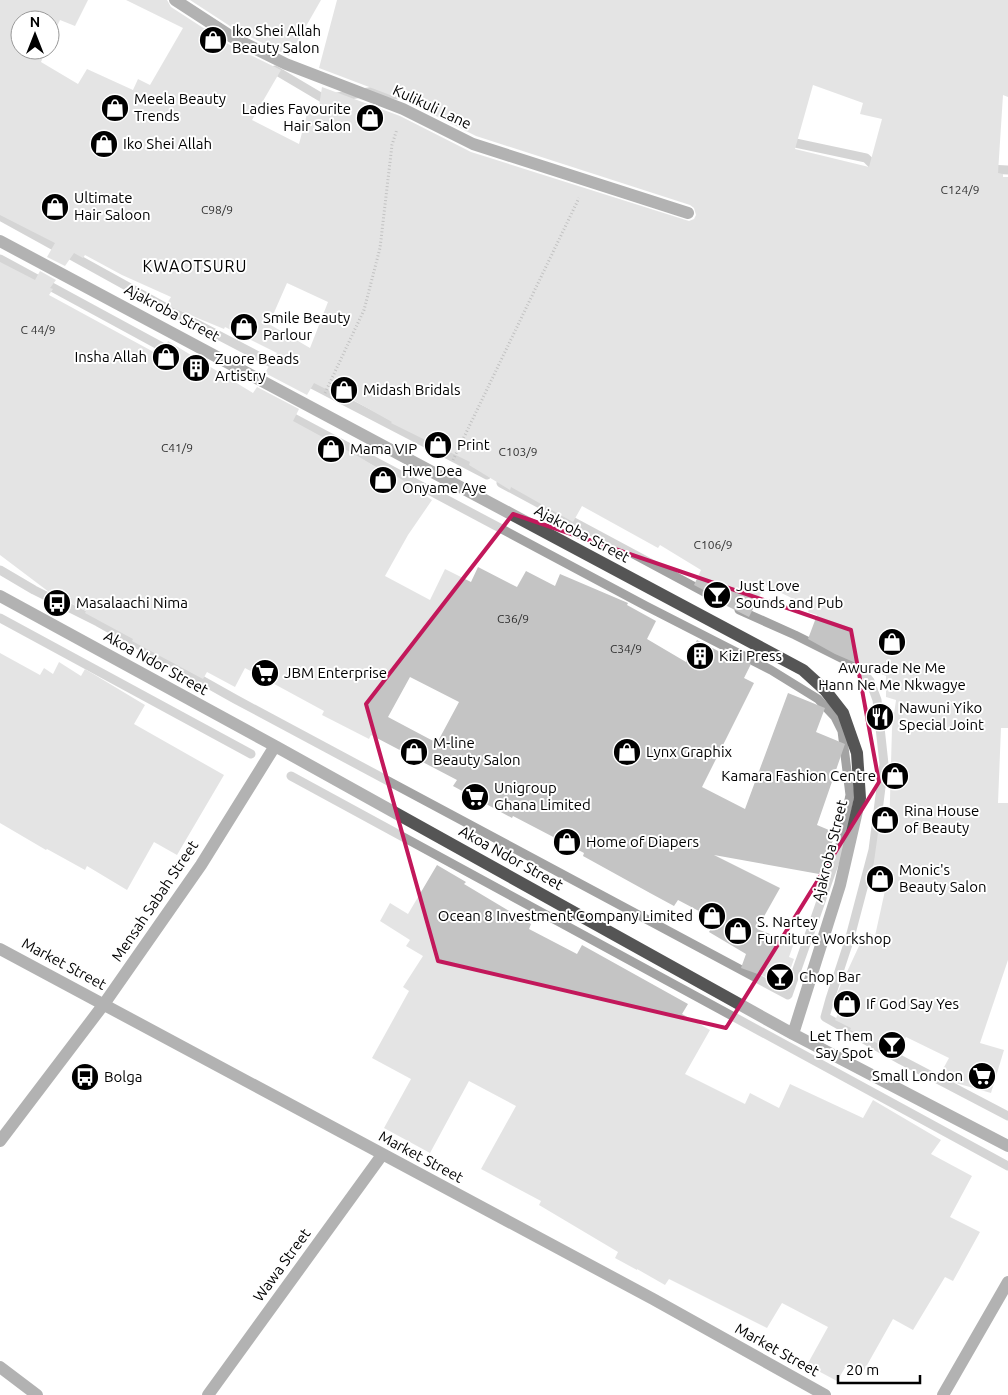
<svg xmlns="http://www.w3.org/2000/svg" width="1008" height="1395" viewBox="0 0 1008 1395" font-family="Ubuntu,sans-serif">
  <rect width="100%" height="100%" fill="#fff"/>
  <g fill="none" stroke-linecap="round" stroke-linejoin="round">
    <path stroke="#a3a3a3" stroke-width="9" d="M275,70l49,29 51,-8 22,4
      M786,141l80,17 8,8h7
      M988,169l20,1
      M0,216l170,94 111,58
      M0,259l175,95
      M304,380l183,95
      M501,483l220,118
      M0,570l34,20 64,32 137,77 553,296 51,-145 11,-55 -8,-64 -7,-14 -17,-18 -47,-29 -125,-64 -360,-192
      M739,610l56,25 64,32 11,14 7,19 7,64 -11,86 -24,91 -19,58 -5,18 76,43 107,56
      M0,618l251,136
      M291,776l717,390"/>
  </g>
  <path fill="#c4c4c4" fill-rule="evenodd" d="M0,0h88l-13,26 -15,-6 -10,21v-21h-30v30h26l-5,12 37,22 9,-15 46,21 5,-11 12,6 33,-57 -57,-28h41l4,7 57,37 53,26 -29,50 47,24 9,-34 10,3 4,-26 78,29 71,36 218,69 5,-2 2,-4 -2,-7 -4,-3 -214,-69 -70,-35 -87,-33 18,-68h671v97l-5,-2 -5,78 5,1v3h5v551h-7l-3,75h10v157l-28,83 24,7 -13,43 -53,-15 11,-20 -43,-21 -10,17 -35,-20 -11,-4 1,-2 -16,-8 6,-12 -9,-4 34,-73 9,5 11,-50 -15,-3 7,-50 11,1 3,-106 4,-28 -10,-3v-21l-51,-22 -27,-15 9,-24 -9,-3 2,-5 -45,-22 -16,32 -40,-20 2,-3 -17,-9 7,-15 -41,-25 -2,3 -76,-42 -9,16 -62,-35 -1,3 -41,-25 1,-3 -79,-39 1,-1 -41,-23 -1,2 -36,-18 -7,12 -42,-22 12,-20 -52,-26 -1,2 -58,-24 5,-8 -49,-22 -37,-20 -2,3 -9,-5 -9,13 -18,-9 8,-14 -55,-28zM813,85l50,18 -3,11 22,5 -13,48 -74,-18zM287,283l41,19 -18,46 -41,-24z
    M190,0h131l-32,56 -53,-26z
    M0,262l35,18 5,-9 16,9 -6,8 3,1 -4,6 112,61 7,-15 85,52 4,-6 42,22 -6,12 68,37 35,21 2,-2 34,23 -24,35 -23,41 45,24 15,-31 26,13 7,-15 39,20 9,-16 29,15 5,-12 68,29 -1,2 29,16 -9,18 39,23 11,-22 25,13 3,-5 19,9 -2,3 9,4 -7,14 10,5 -52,104 43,22 43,-116 37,15 -9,24 29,12 -28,81 19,8 -17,41 -105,-19 66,33 -23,41 37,14 -5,14 5,2 -9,25 -44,-16 5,-14 -37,-22 7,-12 -38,-20 -4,6 -24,-13 -67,-37 1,-3 -71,-37 -1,2 -59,-32 4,-6 -86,-45 -2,4 -47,-24 2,-4 -79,-43 -10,19 -28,-15 -4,7 -71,-38 1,-2 -48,-26 1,-2 -37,-19 -49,-37zM410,677l49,25 -22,41 -49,-26z
    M0,653l40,22 4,-7 9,6 6,-12 22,14 4,-7 60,36 -11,19 90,51 -47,80 -23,-13 -27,48 -40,-24 -2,4 -38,-21 -1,1 -46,-27z
    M437,865l29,17 -2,2 67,40 -2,5 48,25 5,-9 106,59 -6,10 28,16 -25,44 60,30 5,-11 29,15 11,-24 73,34 10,-18 68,40 -10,14 41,22 -22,41 30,15 -27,49 -8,-4 -32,53 -20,-11 -31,55 -16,-8 -9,15 -30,-16 21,-38 -46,-24 -15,25 -98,-49 -4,6 -28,-16v1l-22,-12 3,-6 -79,-47 2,-4 -60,-32 35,-63 -47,-25 -39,72 -46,-25 27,-49 -39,-21 37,-67 -6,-4 20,-31 -17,-10 4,-6 -30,-19 10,-18 18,11z"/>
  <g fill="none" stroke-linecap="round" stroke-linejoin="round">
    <path stroke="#777" stroke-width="3" stroke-dasharray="1 2.5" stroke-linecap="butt" d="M325,393l39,-83 16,-62 12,-103 5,-16
      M453,460l126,-262"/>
    <path stroke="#555" stroke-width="12" d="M175,0l57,37 54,27 117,45 70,35 215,69
      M0,241c268,142 535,286 803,429l22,20 18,23 14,40 3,45 -20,87 -47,149
      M0,596l275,150 518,288 215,112
      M0,949l653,350 172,96
      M0,1141l104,-137 97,-139 74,-119
      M0,1367l37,28
      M208,1395l174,-240
      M943,1395l65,-113"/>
  </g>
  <path d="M0 0H1008V1395H0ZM513,514l338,116 28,152 -153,246 -288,-67 -72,-257z" fill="#fff" fill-opacity=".55" fill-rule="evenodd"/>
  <path fill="none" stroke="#c2185b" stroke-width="4" stroke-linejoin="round" d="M513,514l338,116 28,152 -153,246 -288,-67 -72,-257z"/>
  <defs>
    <symbol id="shop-disc" viewBox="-11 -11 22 22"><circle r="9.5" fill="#000" stroke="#fff"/><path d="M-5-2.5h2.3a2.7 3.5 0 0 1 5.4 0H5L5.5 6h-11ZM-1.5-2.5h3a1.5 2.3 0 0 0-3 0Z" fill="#fff"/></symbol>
    <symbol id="building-disc" viewBox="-11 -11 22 22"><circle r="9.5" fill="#000" stroke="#fff"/><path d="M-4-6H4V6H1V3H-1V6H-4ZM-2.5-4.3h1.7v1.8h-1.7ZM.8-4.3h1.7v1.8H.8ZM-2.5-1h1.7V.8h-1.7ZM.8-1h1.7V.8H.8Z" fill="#fff"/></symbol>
    <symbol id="bar-disc" viewBox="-11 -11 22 22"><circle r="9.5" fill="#000" stroke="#fff"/><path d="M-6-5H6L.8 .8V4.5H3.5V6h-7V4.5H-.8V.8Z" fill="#fff"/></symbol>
    <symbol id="bus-disc" viewBox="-11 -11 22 22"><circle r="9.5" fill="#000" stroke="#fff"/><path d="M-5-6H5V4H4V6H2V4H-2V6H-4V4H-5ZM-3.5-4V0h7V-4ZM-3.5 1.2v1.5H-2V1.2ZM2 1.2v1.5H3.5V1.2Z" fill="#fff"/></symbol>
    <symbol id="supermarket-disc" viewBox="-11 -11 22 22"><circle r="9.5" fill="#000" stroke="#fff"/><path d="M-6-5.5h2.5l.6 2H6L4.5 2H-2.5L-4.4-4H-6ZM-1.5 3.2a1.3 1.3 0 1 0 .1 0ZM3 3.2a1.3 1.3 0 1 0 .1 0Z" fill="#fff"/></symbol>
    <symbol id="restaurant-disc" viewBox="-11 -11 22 22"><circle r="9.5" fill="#000" stroke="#fff"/><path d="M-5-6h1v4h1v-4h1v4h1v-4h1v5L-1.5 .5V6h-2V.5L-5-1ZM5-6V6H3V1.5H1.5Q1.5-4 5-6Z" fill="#fff"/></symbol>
  </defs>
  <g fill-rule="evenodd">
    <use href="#shop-disc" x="197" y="24" width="32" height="32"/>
    <use href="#shop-disc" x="99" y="92" width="32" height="32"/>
    <use href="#shop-disc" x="354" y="102" width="32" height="32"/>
    <use href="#shop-disc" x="88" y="128" width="32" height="32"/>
    <use href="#shop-disc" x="39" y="191" width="32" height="32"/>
    <use href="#shop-disc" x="228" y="311" width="32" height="32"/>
    <use href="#shop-disc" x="150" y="341" width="32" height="32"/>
    <use href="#building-disc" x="180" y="352" width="32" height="32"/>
    <use href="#shop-disc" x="328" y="374" width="32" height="32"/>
    <use href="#shop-disc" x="422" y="429" width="32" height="32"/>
    <use href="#shop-disc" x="315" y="433" width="32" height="32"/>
    <use href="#shop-disc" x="367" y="464" width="32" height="32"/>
    <use href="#bar-disc" x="701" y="579" width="32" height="32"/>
    <use href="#bus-disc" x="41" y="587" width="32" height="32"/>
    <use href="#shop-disc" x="876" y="626" width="32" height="32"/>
    <use href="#building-disc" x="684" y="640" width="32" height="32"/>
    <use href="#supermarket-disc" x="249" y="657" width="32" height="32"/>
    <use href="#restaurant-disc" x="864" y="701" width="32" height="32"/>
    <use href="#shop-disc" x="398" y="736" width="32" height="32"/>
    <use href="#shop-disc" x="611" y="736" width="32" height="32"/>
    <use href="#shop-disc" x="879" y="760" width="32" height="32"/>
    <use href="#supermarket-disc" x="459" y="781" width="32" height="32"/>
    <use href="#shop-disc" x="869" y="804" width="32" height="32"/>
    <use href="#shop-disc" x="551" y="826" width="32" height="32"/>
    <use href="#shop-disc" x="864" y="863" width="32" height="32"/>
    <use href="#shop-disc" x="696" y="900" width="32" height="32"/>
    <use href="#shop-disc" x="722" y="915" width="32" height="32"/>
    <use href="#bar-disc" x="764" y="961" width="32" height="32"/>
    <use href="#shop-disc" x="831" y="988" width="32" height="32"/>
    <use href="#bar-disc" x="876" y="1029" width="32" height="32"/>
    <use href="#supermarket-disc" x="966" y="1060" width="32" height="32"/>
    <use href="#bus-disc" x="69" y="1061" width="32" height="32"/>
  </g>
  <g text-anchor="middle" stroke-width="4" stroke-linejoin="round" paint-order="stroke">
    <g font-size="12" fill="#313131">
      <text x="960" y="194">C124/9</text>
      <text x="217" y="214">C98/9</text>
      <text x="38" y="334">C 44/9</text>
      <text x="177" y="452">C41/9</text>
      <text x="518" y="456">C103/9</text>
      <text x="713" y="549">C106/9</text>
      <text x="513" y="623">C36/9</text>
      <text x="626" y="653">C34/9</text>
    </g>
    <g font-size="15" fill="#000" stroke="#fff" text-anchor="start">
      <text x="232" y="36">Iko Shei Allah<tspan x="232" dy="17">Beauty Salon</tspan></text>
      <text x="134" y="104">Meela Beauty<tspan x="134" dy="17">Trends</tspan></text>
      <text x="351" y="114" text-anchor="end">Ladies Favourite<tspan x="351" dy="17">Hair Salon</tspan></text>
      <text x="123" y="149">Iko Shei Allah</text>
      <text x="74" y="203">Ultimate<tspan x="74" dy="17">Hair Saloon</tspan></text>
      <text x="263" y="323">Smile Beauty<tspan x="263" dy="17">Parlour</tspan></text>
      <text x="147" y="362" text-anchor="end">Insha Allah</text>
      <text x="215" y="364">Zuore Beads<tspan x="215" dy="17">Artistry</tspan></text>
      <text x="363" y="395">Midash Bridals</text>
      <text x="457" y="450">Print</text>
      <text x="350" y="454">Mama VIP</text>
      <text x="402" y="476">Hwe Dea<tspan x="402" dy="17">Onyame Aye</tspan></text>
      <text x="736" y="591">Just Love<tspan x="736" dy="17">Sounds and Pub</tspan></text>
      <text x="76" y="608">Masalaachi Nima</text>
      <text x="719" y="661">Kizi Press</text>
      <text x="892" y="673" text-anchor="middle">Awurade Ne Me<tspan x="892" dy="17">Hann Ne Me Nkwagye</tspan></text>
      <text x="284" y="678">JBM Enterprise</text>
      <text x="899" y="713">Nawuni Yiko<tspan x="899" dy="17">Special Joint</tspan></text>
      <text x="433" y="748">M-line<tspan x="433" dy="17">Beauty Salon</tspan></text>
      <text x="646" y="757">Lynx Graphix</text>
      <text x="876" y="781" text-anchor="end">Kamara Fashion Centre</text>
      <text x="494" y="793">Unigroup<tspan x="494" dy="17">Ghana Limited</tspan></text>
      <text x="904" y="816">Rina House<tspan x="904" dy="17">of Beauty</tspan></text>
      <text x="586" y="847">Home of Diapers</text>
      <text x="899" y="875">Monic's<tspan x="899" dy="17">Beauty Salon</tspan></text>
      <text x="693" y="921" text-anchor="end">Ocean 8 Investment Company Limited</text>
      <text x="757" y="927">S. Nartey<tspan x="757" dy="17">Furniture Workshop</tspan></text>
      <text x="799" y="982">Chop Bar</text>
      <text x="866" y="1009">If God Say Yes</text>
      <text x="873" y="1041" text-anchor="end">Let Them<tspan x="873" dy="17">Say Spot</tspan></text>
      <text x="963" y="1081" text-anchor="end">Small London</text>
      <text x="104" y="1082">Bolga</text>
    </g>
    <g font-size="15" fill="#000" stroke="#fff">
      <text transform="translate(432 107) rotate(25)" y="5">Kulikuli Lane</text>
      <text transform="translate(172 313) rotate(28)" y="5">Ajakroba Street</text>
      <text transform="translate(582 534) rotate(28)" y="5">Ajakroba Street</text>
      <text transform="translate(156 663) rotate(29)" y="5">Akoa Ndor Street</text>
      <text transform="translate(830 851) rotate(-76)" y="5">Ajakroba Street</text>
      <text transform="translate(511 858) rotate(29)" y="5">Akoa Ndor Street</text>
      <text transform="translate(155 901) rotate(-56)" y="5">Mensah Sabah Street</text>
      <text transform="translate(64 964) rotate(28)" y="5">Market Street</text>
      <text transform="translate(421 1157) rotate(28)" y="5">Market Street</text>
      <text transform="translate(282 1265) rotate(-54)" y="5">Wawa Street</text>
      <text transform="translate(777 1350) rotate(29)" y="5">Market Street</text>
    </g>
    <g font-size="16" letter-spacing="1" fill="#000" stroke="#fff">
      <text x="195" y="272">KWAOTSURU</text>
    </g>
  </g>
  <g transform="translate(35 35)"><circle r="24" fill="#ffffff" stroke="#999999"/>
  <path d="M0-4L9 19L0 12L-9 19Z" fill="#000000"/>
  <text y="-8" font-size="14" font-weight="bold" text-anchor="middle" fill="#000000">N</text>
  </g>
  <path d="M838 1375v8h82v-8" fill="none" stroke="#000000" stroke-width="2.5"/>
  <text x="846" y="1375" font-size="15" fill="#000000" stroke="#ffffff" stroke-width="4" paint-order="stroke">20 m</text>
</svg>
